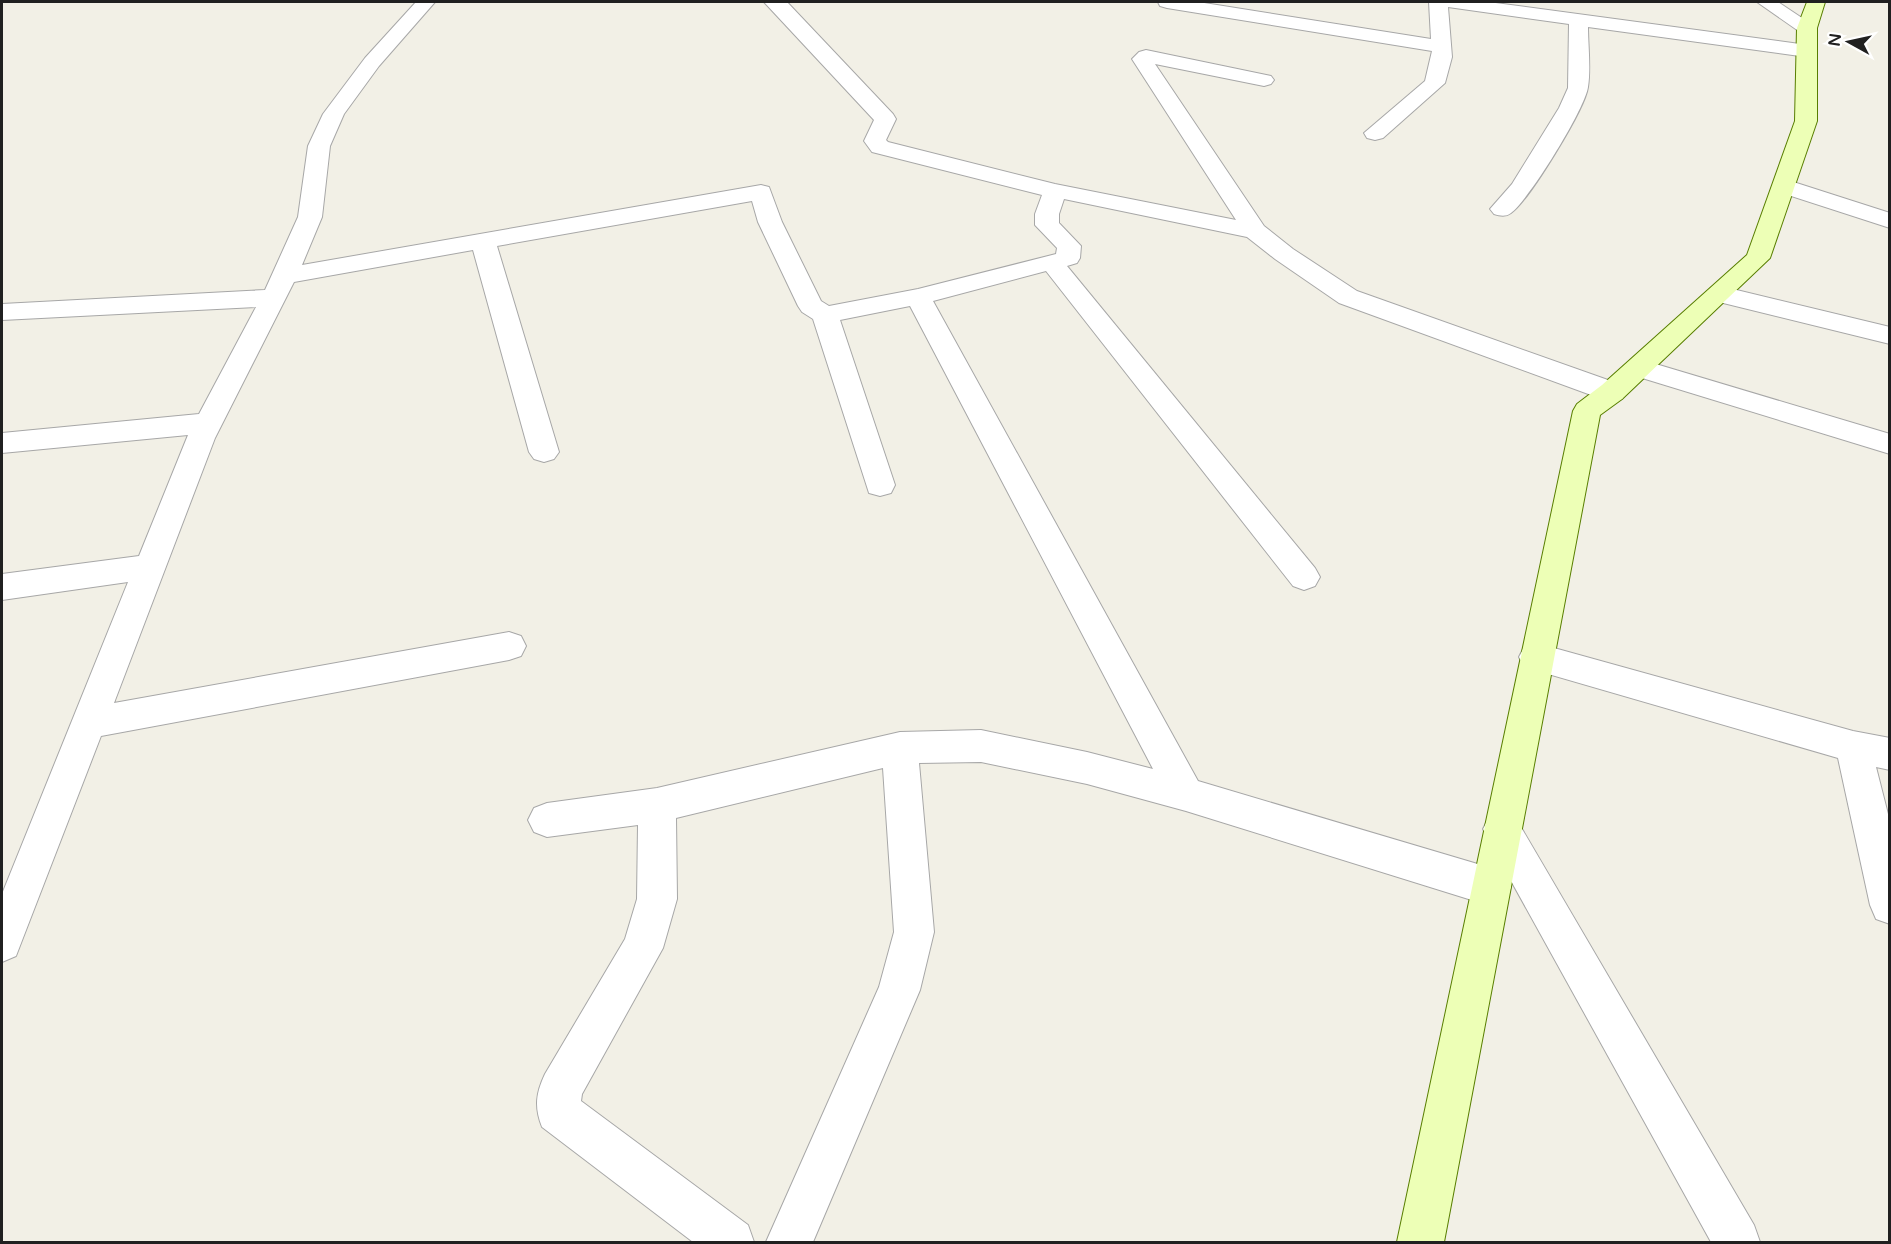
<svg xmlns="http://www.w3.org/2000/svg" width="1891" height="1244" viewBox="0 0 1891 1244" font-family="'Varela Round',sans-serif">
  <rect width="100%" height="100%" fill="#f2f0e6"/>
  <g fill="none" stroke-linecap="round" stroke-linejoin="round">
    <defs>
      <path id="street" d="M416,2h19l-56,64 -35,48 -14,32 -8,71 -20,48 459,-80 8,2 13,35 39,79 8,5 89,-17 138,-35 1,-6 -22,-23v-11l7,-19 -170,-43 -8,-11 10,-21 -110,-118h23l106,112 3,5 -10,21 2,2 167,42 181,36 -104,-161 7,-7 7,-2 125,26 3,4 -3,4 -7,2 -109,-22 109,162 29,23 64,42 265,94 4,7 -4,7 -10,2 -10,-2 -263,-96 -64,-44 -28,-22 -183,-38 -5,15v9l22,23 -1,12 -3,5 -10,3 248,302 5,9 -5,9 -11,4 -11,-4 -247,-315 -113,30 265,480 293,87 14,6 6,13 -6,13 -14,6 -305,-95 -99,-27 -106,-22 -62,1 15,169 -14,58 -107,252h-47l113,-255 15,-55 -11,-164 -207,50 1,81 -14,49 -81,146 -1,7 167,124 6,17h-61l-151,-115c-8,-20 -6,-34 3,-53l80,-135 12,-40 1,-74 -91,12 -13,-5 -6,-12 6,-12 13,-5 110,-15 243,-56 81,-2 106,22 66,17 -243,-463 -70,14 55,165 -4,8 -11,3 -11,-3 -56,-174 -11,-7 -4,-6 -40,-84 -6,-21 -255,45 62,206 -5,7 -10,3 -10,-3 -5,-7 -56,-202 -179,32 -79,156 -101,265 395,-71 12,4 5,10 -5,10 -12,4 -408,76 -85,220 -14,6v-68l126,-312 -126,18v-26l137,-18 49,-121 -186,18v-20l197,-19 57,-107 -254,13v-16l263,-14 33,-73 10,-71 15,-32 42,-56z
        M1158,2h40l233,37 -2,-37h59l319,43 7,2 3,4 -3,4 -7,2 -219,-30c0,19 3,41 0,60 -3,22 -59,113 -77,126 -5,4 -11,3 -17,1l-4,-5 22,-25 47,-76 9,-20 1,-64 -121,-17 4,50 -7,26 -62,55 -8,2 -8,-2 -3,-5 61,-52 7,-30 -265,-43 -7,-2z
        M1757,2h21l39,26 -3,4h-14z
        M1784,179l106,34v15l-114,-37 -3,-5 3,-5z
        M1720,286l170,41v17l-179,-44 -4,-6 4,-6z
        M1639,359l251,75v20l-261,-80 -4,-6 4,-6z
        M1536,643l317,88 37,7v32l-14,-3 14,55v102l-14,-5 -6,-14 -32,-147 -314,-91 -5,-10 5,-10z
        M1502,811l13,6 239,408 6,17h-49l-222,-401 -6,-12 6,-12z"/>
      <path id="secondary" d="M1807,2h18l-8,26v93l-47,137 -148,141 -22,16 -156,827h-47l176,-831 4,-7 25,-19 145,-130 48,-134 2,-93z"/>
    </defs>
    <use href="#street" stroke="#a7a7a7" stroke-width="2"/>
    <use href="#secondary" stroke="#587e00" stroke-width="2"/>
    <use href="#street" fill="#fff" fill-rule="evenodd"/>
    <use href="#secondary" fill="#edffb6" fill-rule="evenodd"/>
  </g>
  <rect width="1891" height="1244" fill="none" stroke="#202020" stroke-width="6"/>
  <g transform="translate(1849 42) rotate(278)" stroke="#ffffff" stroke-width="4.5" paint-order="stroke">
  <path d="M0-4.5L10 22L0 15L-10 22Z" fill="#202020"/>
  <text y="-9" font-size="16" font-weight="bold" text-anchor="middle" fill="#202020">N</text>
  </g>
</svg>
